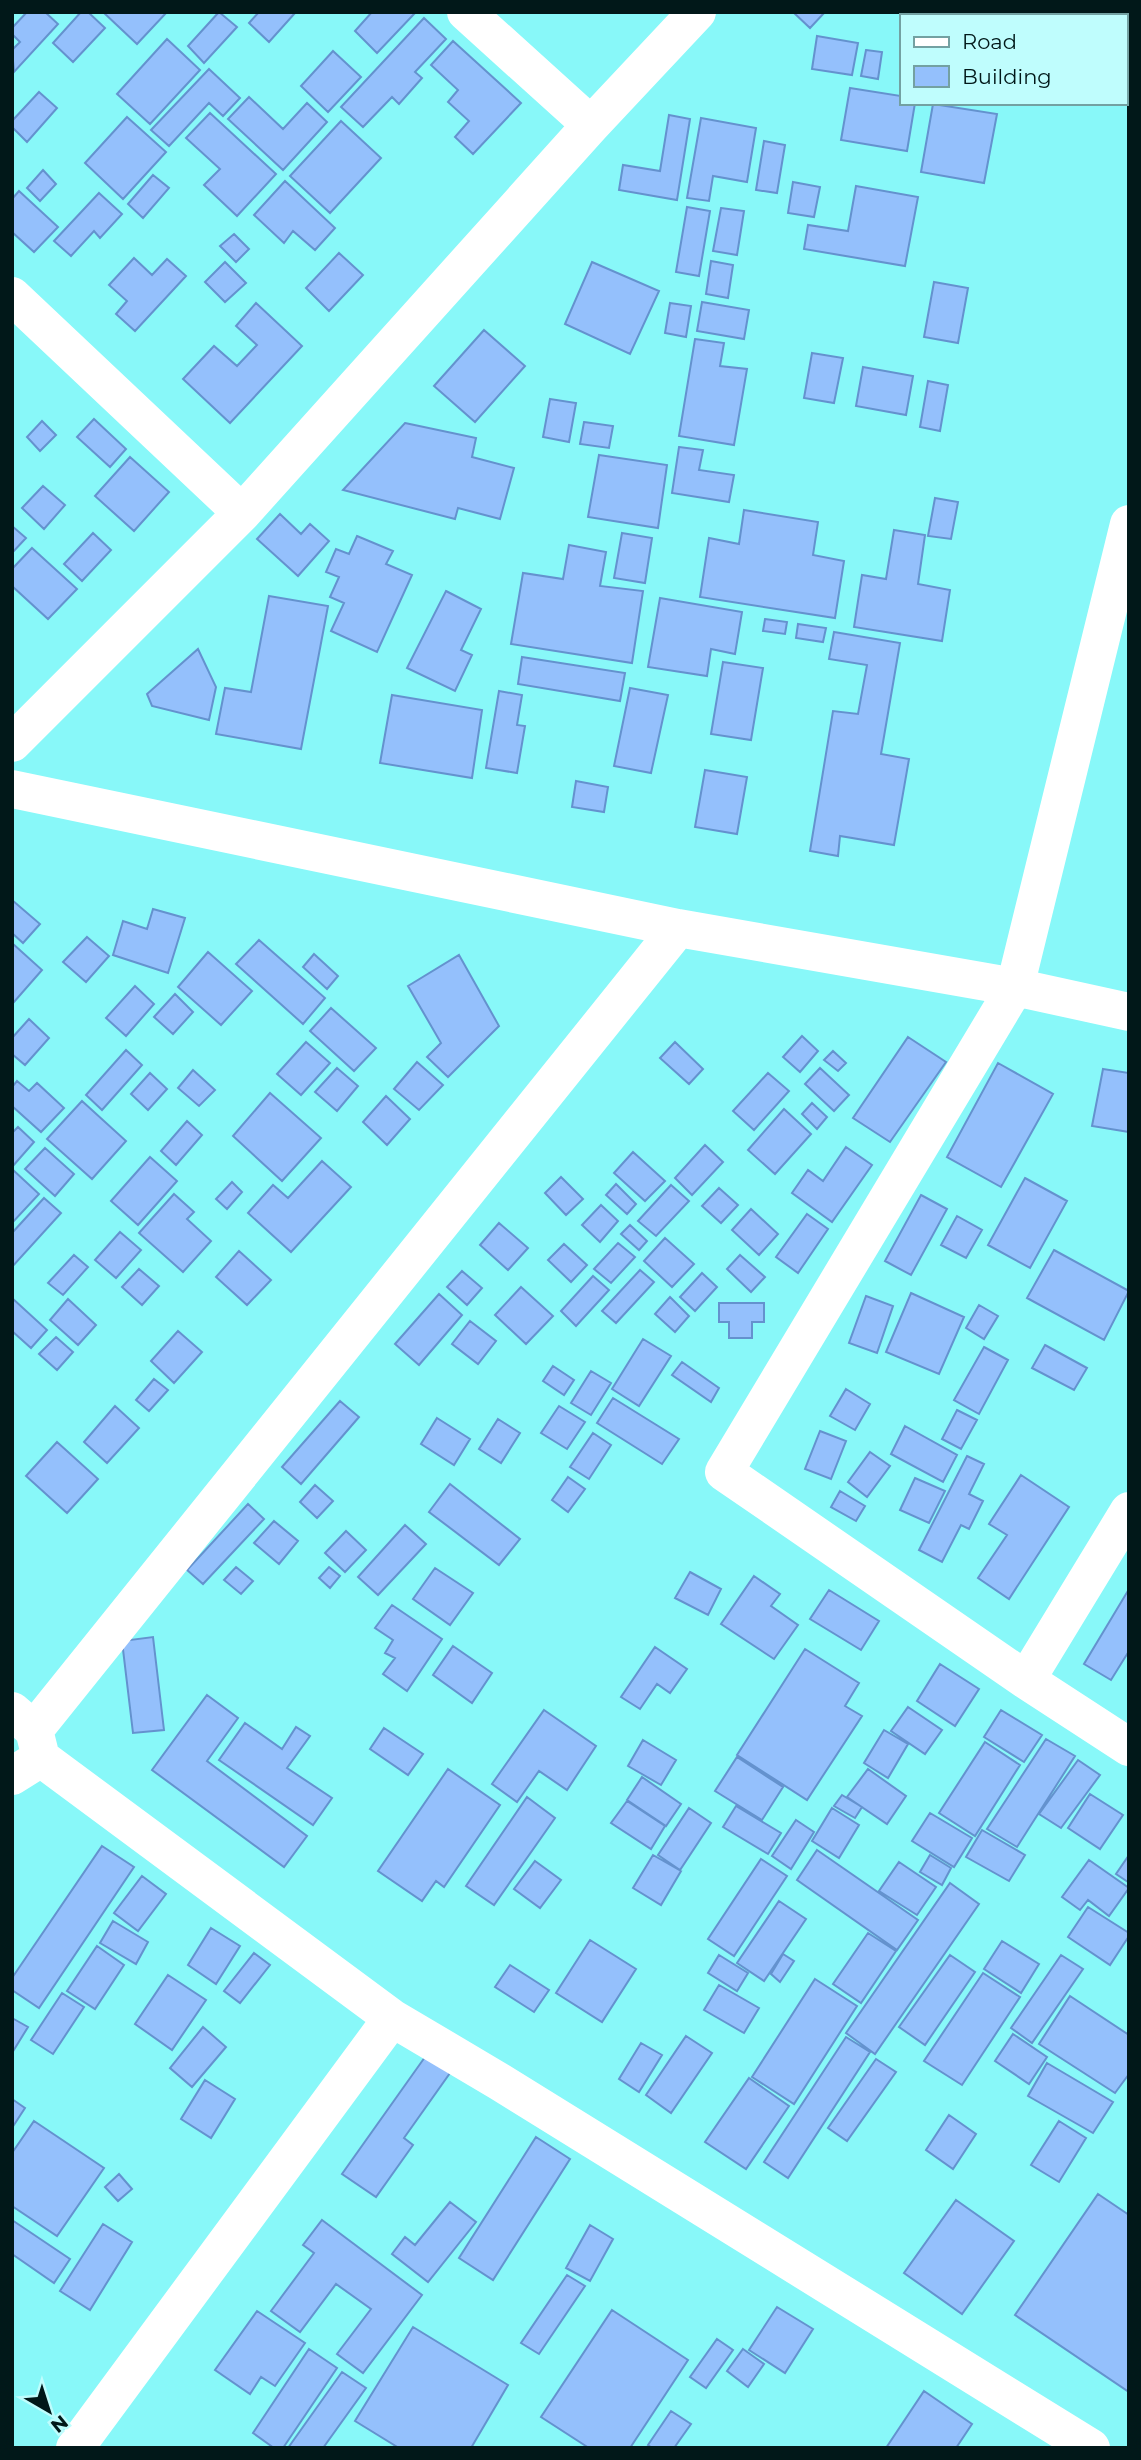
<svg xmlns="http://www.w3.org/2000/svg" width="1141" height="2460" viewBox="0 0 1141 2460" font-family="Montserrat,sans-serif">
  <rect width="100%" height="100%" fill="#88f8f9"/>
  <path fill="#94c0fc" stroke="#6492ce" stroke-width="2" d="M27,12h18l13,12 -44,48 -2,-22 8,-8 -8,-8v-6z
    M81,12h7l17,16 -32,34 -20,-19z
    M103,12h64l-30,32z
    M219,12l18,15 -33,36 -16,-17z
    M259,12h35l1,1 -26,29 -20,-19z
    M372,12h42l1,1 -38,40 -22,-22z
    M793,12h32l-15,16z
    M984,12h33l-1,4h-33z
    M424,18l22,21 -31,33 7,6 -23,26 -7,-7 -29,30 -22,-20z
    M817,36l41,7 -6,32 -40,-6z
    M167,39l33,31 -50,54 -33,-30z
    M453,41l68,62 -48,51 -18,-17 14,-16 -21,-19 10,-12 -27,-25z
    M866,50l16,2 -4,27 -17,-3z
    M333,51l28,26 -33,35 -27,-26z
    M209,69l31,29 -17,18 -14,-13 -40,43 -18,-16z
    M850,88l51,8v7h14l-8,48 -66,-11z
    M39,92l18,16 -30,34 -15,-15v-6z
    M249,97l34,32 24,-26 20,19 -44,48 -55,-51z
    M933,104l64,10 -13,69 -63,-11z
    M210,113l66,61 -39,42 -33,-31 16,-16 -34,-31z
    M669,115l21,4 -13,81 -58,-10 4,-25 37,6z
    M127,117l39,35 -43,47 -38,-36z
    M701,118l55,10 -9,54 -34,-6 -4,25 -22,-3z
    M341,121l40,37 -51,55 -40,-37z
    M764,141l21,4 -8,48 -21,-3z
    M43,170l13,14 -16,17 -13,-13z
    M153,175l16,13 -26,30 -15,-14z
    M285,181l50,47 -20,22 -22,-19 -9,12 -30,-28z
    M793,182l27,5 -6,30 -26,-4z
    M856,186l62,11 -13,69 -101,-17 4,-24 40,6z
    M19,191l39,36 -24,25 -22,-20v-33z
    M99,193l23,21 -22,24 -6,-7 -23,25 -17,-15z
    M687,207l23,4 -11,65 -23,-4z
    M721,208l23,3 -7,44 -24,-4z
    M234,234l15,15 -13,13 -16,-16z
    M339,253l24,22 -34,36 -23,-23z
    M134,258l18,17 15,-16 19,17 -51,55 -19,-17 11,-13 -18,-16z
    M711,261l22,4 -5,33 -22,-4z
    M225,262l21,21 -21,19 -20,-20z
    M592,262l67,29 -29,63 -65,-30z
    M934,282l34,6 -10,55 -34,-6z
    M702,302l47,8 -5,29 -47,-8z
    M256,303l46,43 -72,77 -47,-44 31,-33 23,20 20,-21 -21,-19z
    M670,303l21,3 -5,31 -21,-4z
    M484,330l41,36 -50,56 -41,-36z
    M695,339l29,4 -4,23 27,3 -13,76 -55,-9z
    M812,353l31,5 -9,45 -30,-5z
    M863,367l50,9 -7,39 -50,-9z
    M928,381l20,4 -8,46 -20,-4z
    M550,399l26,4 -7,39 -26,-5z
    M94,419l32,30 -16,18 -33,-30z
    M42,421l14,14 -16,16 -13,-14z
    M584,422l29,4 -4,22 -29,-4z
    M405,423l71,15 -4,19 42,11 -14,51 -42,-11 -3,11 -112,-29z
    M679,447l24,3 -4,20 35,5 -5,27 -57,-9z
    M599,455l68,10 -9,63 -70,-11z
    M130,457l39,35 -35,39 -39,-35z
    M43,486l22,19 -21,24 -22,-21z
    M935,498l23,4 -7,37 -23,-3z
    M744,510l74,12 -5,33 31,6 -9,57 -135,-21 9,-59 30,6z
    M280,514l21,20 9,-10 19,17 -31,35 -41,-37z
    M12,526l14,12 -14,15z
    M894,530l31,5 -7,49 32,6 -8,51 -88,-14 8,-52 24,4z
    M93,533l18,17 -29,31 -18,-17z
    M622,533l30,5 -7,45 -31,-5z
    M357,536l36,15 -7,13 26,11 -35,77 -46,-21 13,-28 -14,-6 9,-20 -13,-5 10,-23 13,5z
    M569,545l37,7 -6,34 43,5 -11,72 -121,-19 12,-71 40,6z
    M32,548l45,41 -29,30 -36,-33v-17z
    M446,591l35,18 -20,41 11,5 -17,36 -48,-23z
    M269,596l59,10 -27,143 -85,-15 9,-46 26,4z
    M660,598l82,14 -7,42 -24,-5 -4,27 -59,-9z
    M765,619l22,3 -2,12 -22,-3z
    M798,624l28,4 -3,14 -27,-4z
    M834,632l66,11 -19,111 28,5 -15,86 -54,-9 -2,20 -28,-5 23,-140 25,3 9,-49 -38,-6z
    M198,649l18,38 -7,33 -57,-14 -5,-12z
    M522,657l103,16 -5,28 -102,-17z
    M723,662l40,6 -12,72 -40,-6z
    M630,688l38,7 -17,78 -37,-7z
    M499,691l23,4 -5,30 8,1 -8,47 -31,-5z
    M392,695l90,15 -10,68 -92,-15z
    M705,770l42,7 -10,57 -42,-7z
    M576,781l32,6 -4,25 -32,-5z
    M12,900l28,24 -17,19 -11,-10z
    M153,909l32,9 -17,55 -55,-18 10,-34 24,8z
    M87,937l22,19 -23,26 -23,-20z
    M259,940l66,58 -22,26 -67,-60z
    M12,943l30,27 -28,32 -2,-1z
    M208,952l44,39 -31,34 -43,-38z
    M314,954l24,22 -11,13 -24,-22z
    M459,955l40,71 -51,51 -21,-20 14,-14 -33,-57z
    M135,986l19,18 -28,32 -20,-18z
    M175,994l18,18 -20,22 -19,-17z
    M331,1008l45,40 -22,23 -44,-40z
    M29,1019l20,19 -24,27 -13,-11v-16z
    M802,1036l16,15 -18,21 -17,-15z
    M908,1037l38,25 -56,80 -37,-24z
    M306,1042l24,21 -29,32 -24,-21z
    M675,1042l28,27 -14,15 -29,-26z
    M126,1050l16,15 -40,45 -16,-15z
    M833,1051l13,12 -8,8 -14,-11z
    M417,1062l26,23 -24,25 -25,-21z
    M998,1063l55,31 -52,93 -54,-30z
    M337,1068l21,18 -21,25 -22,-19z
    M820,1068l29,27 -15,16 -29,-27z
    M1103,1069l26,4v59l-37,-6z
    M193,1070l22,20 -16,16 -21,-18z
    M150,1073l17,16 -19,21 -17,-16z
    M768,1073l21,18 -35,39 -21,-19z
    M17,1081l12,10 8,-8 27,25 -23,24 -29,-26v-19z
    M270,1093l51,45 -39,43 -49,-45z
    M386,1096l24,23 -23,26 -24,-23z
    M82,1101l44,40 -34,38 -45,-40z
    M812,1103l15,14 -10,12 -15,-15z
    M784,1109l27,25 -36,40 -27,-24z
    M187,1121l15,14 -26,30 -15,-14z
    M18,1127l16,15 -22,25v-34z
    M705,1145l18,17 -31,33 -17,-17z
    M846,1147l26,18 -40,57 -40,-29 16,-23 15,11z
    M45,1148l29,26 -19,22 -30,-27z
    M633,1152l32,29 -20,20 -31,-28z
    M150,1157l27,24 -39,44 -27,-24z
    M322,1161l29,26 -60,65 -43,-39 25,-28 15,13z
    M12,1169l27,25 -27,29z
    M561,1177l22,22 -17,16 -21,-22z
    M1025,1178l42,23 -37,67 -42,-23z
    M232,1182l10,10 -15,17 -11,-10z
    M616,1184l20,20 -9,10 -21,-19z
    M671,1185l18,16 -33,35 -18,-15z
    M719,1188l19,17 -17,18 -19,-17z
    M174,1194l20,18 -7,7 24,22 -28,31 -44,-39z
    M921,1195l26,14 -36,66 -26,-14z
    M44,1198l17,15 -49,54v-34z
    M601,1205l17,16 -18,21 -18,-17z
    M751,1209l27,25 -19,21 -27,-25z
    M807,1214l21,15 -30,44 -22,-16z
    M957,1216l25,14 -16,28 -25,-13z
    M499,1223l29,25 -20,22 -28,-25z
    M630,1225l17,16 -8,9 -18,-16z
    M120,1232l21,18 -25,28 -21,-18z
    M665,1238l29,26 -22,23 -28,-26z
    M618,1243l17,14 -24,26 -17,-14z
    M564,1244l23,21 -16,17 -23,-22z
    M1054,1250l75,41 -25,49 -77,-42z
    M239,1251l32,29 -24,25 -31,-28z
    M74,1255l14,12 -25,28 -15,-12z
    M740,1255l25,22 -14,15 -24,-23z
    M139,1269l20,17 -17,19 -20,-18z
    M640,1270l14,12 -38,41 -14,-12z
    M462,1271l20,17 -15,17 -20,-18z
    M702,1273l15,14 -22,24 -15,-14z
    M593,1276l16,14 -33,36 -15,-15z
    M521,1287l32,29 -27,28 -31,-29z
    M911,1293l53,24 -25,57 -53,-22z
    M439,1294l23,21 -43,50 -24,-21z
    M866,1296l27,10 -16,47 -28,-10z
    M670,1297l19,19 -14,16 -20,-18z
    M12,1298l35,32 -16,18 -19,-17z
    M68,1299l28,26 -18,20 -28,-25z
    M719,1303h45v19h-12v16h-23v-16h-10z
    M979,1305l19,11 -14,23 -18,-11z
    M470,1321l26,20 -18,23 -26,-20z
    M178,1331l24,21 -28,31 -23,-22z
    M56,1337l17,15 -16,18 -18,-16z
    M643,1339l28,17 -32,50 -27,-17z
    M1045,1345l42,23 -13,22 -42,-22z
    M984,1347l24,13 -29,54 -25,-14z
    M682,1362l37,26 -8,14 -39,-27z
    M553,1366l21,14 -10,15 -21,-14z
    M591,1371l20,12 -20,32 -20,-12z
    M154,1379l14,11 -19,21 -13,-11z
    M846,1389l24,15 -15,26 -25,-14z
    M613,1398l66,41 -17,25 -65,-41z
    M340,1401l19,16 -58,67 -19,-17z
    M115,1406l24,22 -32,35 -23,-21z
    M559,1406l26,16 -18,27 -26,-16z
    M957,1410l20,10 -16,29 -19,-10z
    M437,1418l33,21 -16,26 -33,-21z
    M498,1419l22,14 -19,30 -22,-14z
    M905,1426l52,29 -14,27 -52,-28z
    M820,1431l26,10 -15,38 -26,-10z
    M593,1433l18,12 -22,34 -19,-12z
    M57,1442l41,37 -31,34 -41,-37z
    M870,1452l20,14 -23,31 -19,-15z
    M967,1456l17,8 -15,30 14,7 -14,28 -8,-4 -19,37 -23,-12z
    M1021,1475l48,32 -60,92 -31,-21 29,-43 -18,-11z
    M568,1477l17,12 -17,23 -16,-12z
    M915,1478l30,13 -16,32 -29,-13z
    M450,1484l70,55 -21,26 -70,-53z
    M315,1485l18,16 -16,17 -17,-16z
    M840,1491l25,15 -9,15 -25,-14z
    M248,1504l16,15 -61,65 -16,-14z
    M274,1521l24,20 -19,23 -25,-21z
    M405,1525l21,19 -48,51 -20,-18z
    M346,1531l20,19 -21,22 -20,-19z
    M236,1567l17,14 -12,13 -17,-14z
    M329,1567l11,9 -10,12 -11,-10z
    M435,1568l38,25 -23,32 -37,-26z
    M690,1572l31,17 -13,26 -33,-17z
    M754,1576l26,18 -9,12 27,19 -24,34 -53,-35z
    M1129,1589v62l-18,29 -27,-16z
    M829,1590l50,31 -18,29 -51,-31z
    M392,1605l50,34 -35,52 -24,-17 12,-16 -10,-5 8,-13 -18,-12z
    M153,1637l11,93 -31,3 -11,-92z
    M453,1646l39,27 -20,30 -39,-28z
    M655,1647l32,22 -17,24 -13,-9 -17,25 -19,-12z
    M805,1649l54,34 -14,23 17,10 -55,84 -70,-45z
    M940,1664l39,25 -24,37 -38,-25z
    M207,1695l31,23 -31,43 100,75 -23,31 -132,-97z
    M908,1707l34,23 -17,24 -34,-23z
    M544,1710l52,36 -29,44 -28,-19 -22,31 -25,-18z
    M1001,1710l41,25 -18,27 -40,-25z
    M245,1723l37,26 14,-22 14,9 -23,32 45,30 -19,27 -94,-65z
    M384,1728l39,26 -15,21 -38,-26z
    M884,1730l24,14 -20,34 -24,-15z
    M1046,1739l29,17 -58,91 -30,-18z
    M643,1740l33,20 -15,25 -33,-19z
    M985,1742l35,23 -45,71 -36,-23z
    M737,1757l46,30 -21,33 -47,-29z
    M1078,1760l22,15 -39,53 -22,-14z
    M448,1769l52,36 -56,82 -8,-6 -14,20 -44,-30z
    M868,1769l38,27 -19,28 -40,-27z
    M642,1777l39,27 -15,22 -39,-26z
    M1090,1794l33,21 -23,34 -32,-21z
    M842,1795l20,12 -7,11 -21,-12z
    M527,1797l28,21 -61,87 -28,-19z
    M627,1801l38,25 -14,23 -40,-26z
    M736,1806l45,27 -13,21 -45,-27z
    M689,1808l22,15 -31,47 -22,-15z
    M832,1808l27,17 -20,33 -27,-17z
    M930,1813l42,25 -18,29 -42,-26z
    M796,1820l18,12 -23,37 -19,-13z
    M982,1830l43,25 -16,26 -43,-24z
    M102,1846l32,21 -95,141 -27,-18v-12z
    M817,1850l101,70 -21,30 -100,-70z
    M653,1855l28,16 -20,34 -28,-17z
    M930,1855l21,13 -9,17 -22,-13z
    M1129,1855v26l-1,1 -12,-8z
    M761,1859l26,17 -53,80 -26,-17z
    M1089,1860l40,28 -20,28 -21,-16 -8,10 -18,-13z
    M535,1861l26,19 -21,28 -26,-19z
    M899,1862l37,25 -19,28 -38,-24z
    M142,1876l24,18 -28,37 -24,-18z
    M950,1883l29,21 -104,150 -29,-21z
    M779,1901l27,18 -42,62 -27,-18z
    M1088,1907l41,26v3l-19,29 -42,-28z
    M113,1921l35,21 -12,22 -36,-21z
    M211,1928l29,18 -24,38 -28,-19z
    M868,1933l28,18 -35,52 -28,-19z
    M590,1940l46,29 -34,53 -46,-29z
    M1002,1941l37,23 -18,29 -37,-24z
    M97,1946l27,19 -29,44 -28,-18z
    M254,1953l16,12 -30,38 -16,-12z
    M783,1954l11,7 -14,21 -9,-8z
    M719,1955l29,18 -11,18 -29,-18z
    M950,1955l25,17 -50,73 -26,-18z
    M1061,1955l22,14 -51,74 -21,-15z
    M510,1965l39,25 -15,22 -39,-25z
    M983,1973l37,24 -58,88 -38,-24z
    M168,1975l38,25 -34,50 -37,-26z
    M815,1979l42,27 -63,98 -42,-27z
    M719,1985l40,23 -15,25 -40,-23z
    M62,1993l22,14 -31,47 -22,-14z
    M1070,1996l59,39v39l-14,19 -76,-49z
    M12,2018l16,9 -16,26z
    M203,2027l23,20 -34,40 -22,-19z
    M1013,2034l34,23 -18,27 -34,-23z
    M686,2036l26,17 -41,60 -25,-18z
    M846,2037l24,15 -82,126 -24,-16z
    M641,2043l21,12 -23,37 -20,-13z
    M425,2057l25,16 -46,65 9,7 -37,52 -34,-23z
    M876,2059l20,13 -49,69 -19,-13z
    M1047,2063l66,39 -20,31 -65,-37z
    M749,2078l40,28 -43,63 -41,-27z
    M205,2080l30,19 -24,39 -30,-19z
    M12,2099l13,9 -13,20z
    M949,2115l27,19 -23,35 -27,-19z
    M34,2121l70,47 -47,68 -45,-30v-53z
    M1059,2121l27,17 -27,44 -28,-17z
    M536,2137l34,22 -77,121 -34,-22z
    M119,2174l13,15 -14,12 -13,-14z
    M1098,2194l31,21v177l-114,-77z
    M956,2200l58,41 -52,73 -58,-41z
    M450,2202l26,20 -48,60 -36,-28 13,-17 10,8z
    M12,2220l58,39 -16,24 -42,-29z
    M322,2220l100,75 -59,78 -26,-19 34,-45 -35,-25 -36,48 -29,-21 43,-58 -11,-8z
    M103,2224l29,18 -42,68 -30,-19z
    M590,2225l23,14 -23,42 -24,-13z
    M567,2275l18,11 -46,68 -18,-11z
    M777,2307l36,22 -28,44 -36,-23z
    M612,2310l76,50 -58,88h-41l-48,-31z
    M257,2311l48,32 -30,43 -14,-9 -11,17 -35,-24z
    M413,2327l95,58 -37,63h-72l-44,-27z
    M717,2339l16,11 -27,38 -16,-11z
    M309,2349l28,19 -54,80h-9l-21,-15z
    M743,2349l21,15 -16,23 -21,-16z
    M342,2372l24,16 -43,60h-35z
    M924,2391l48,33 -16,24h-70z
    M671,2411l20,13 -17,24h-22l-4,-3z"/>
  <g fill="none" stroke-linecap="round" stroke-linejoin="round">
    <path stroke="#fff" stroke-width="38" d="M466,12l125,113
      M12,296l230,217
      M1129,524l-114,463 -291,485 302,208 103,67
      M12,743l230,-230 349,-388 106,-113
      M12,789l666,139 337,59 114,25
      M1026,1680l103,-169
      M12,1711l22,19 7,28 351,260
      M34,1730l644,-802
      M12,1776l29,-18
      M75,2448l317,-430 108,64 591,366"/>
  </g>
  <rect width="1141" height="2460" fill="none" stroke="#011819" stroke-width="28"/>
  <rect x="900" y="14" width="228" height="91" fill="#bffdfd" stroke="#73a1a2" stroke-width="2"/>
  <rect x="914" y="37" width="35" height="10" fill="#ffffff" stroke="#73a1a2" stroke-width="2"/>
  <text x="962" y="49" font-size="21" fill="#011819">Road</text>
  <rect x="914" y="66" width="35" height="21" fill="#94c0fc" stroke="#73a1a2" stroke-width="2"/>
  <text x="962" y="84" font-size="21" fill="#011819">Building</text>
  <g transform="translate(49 2411) rotate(141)" stroke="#bffdfd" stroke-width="5" paint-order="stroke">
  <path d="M0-5L12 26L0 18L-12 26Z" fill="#011819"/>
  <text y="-10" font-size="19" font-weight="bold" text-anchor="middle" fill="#011819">N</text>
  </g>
</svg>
